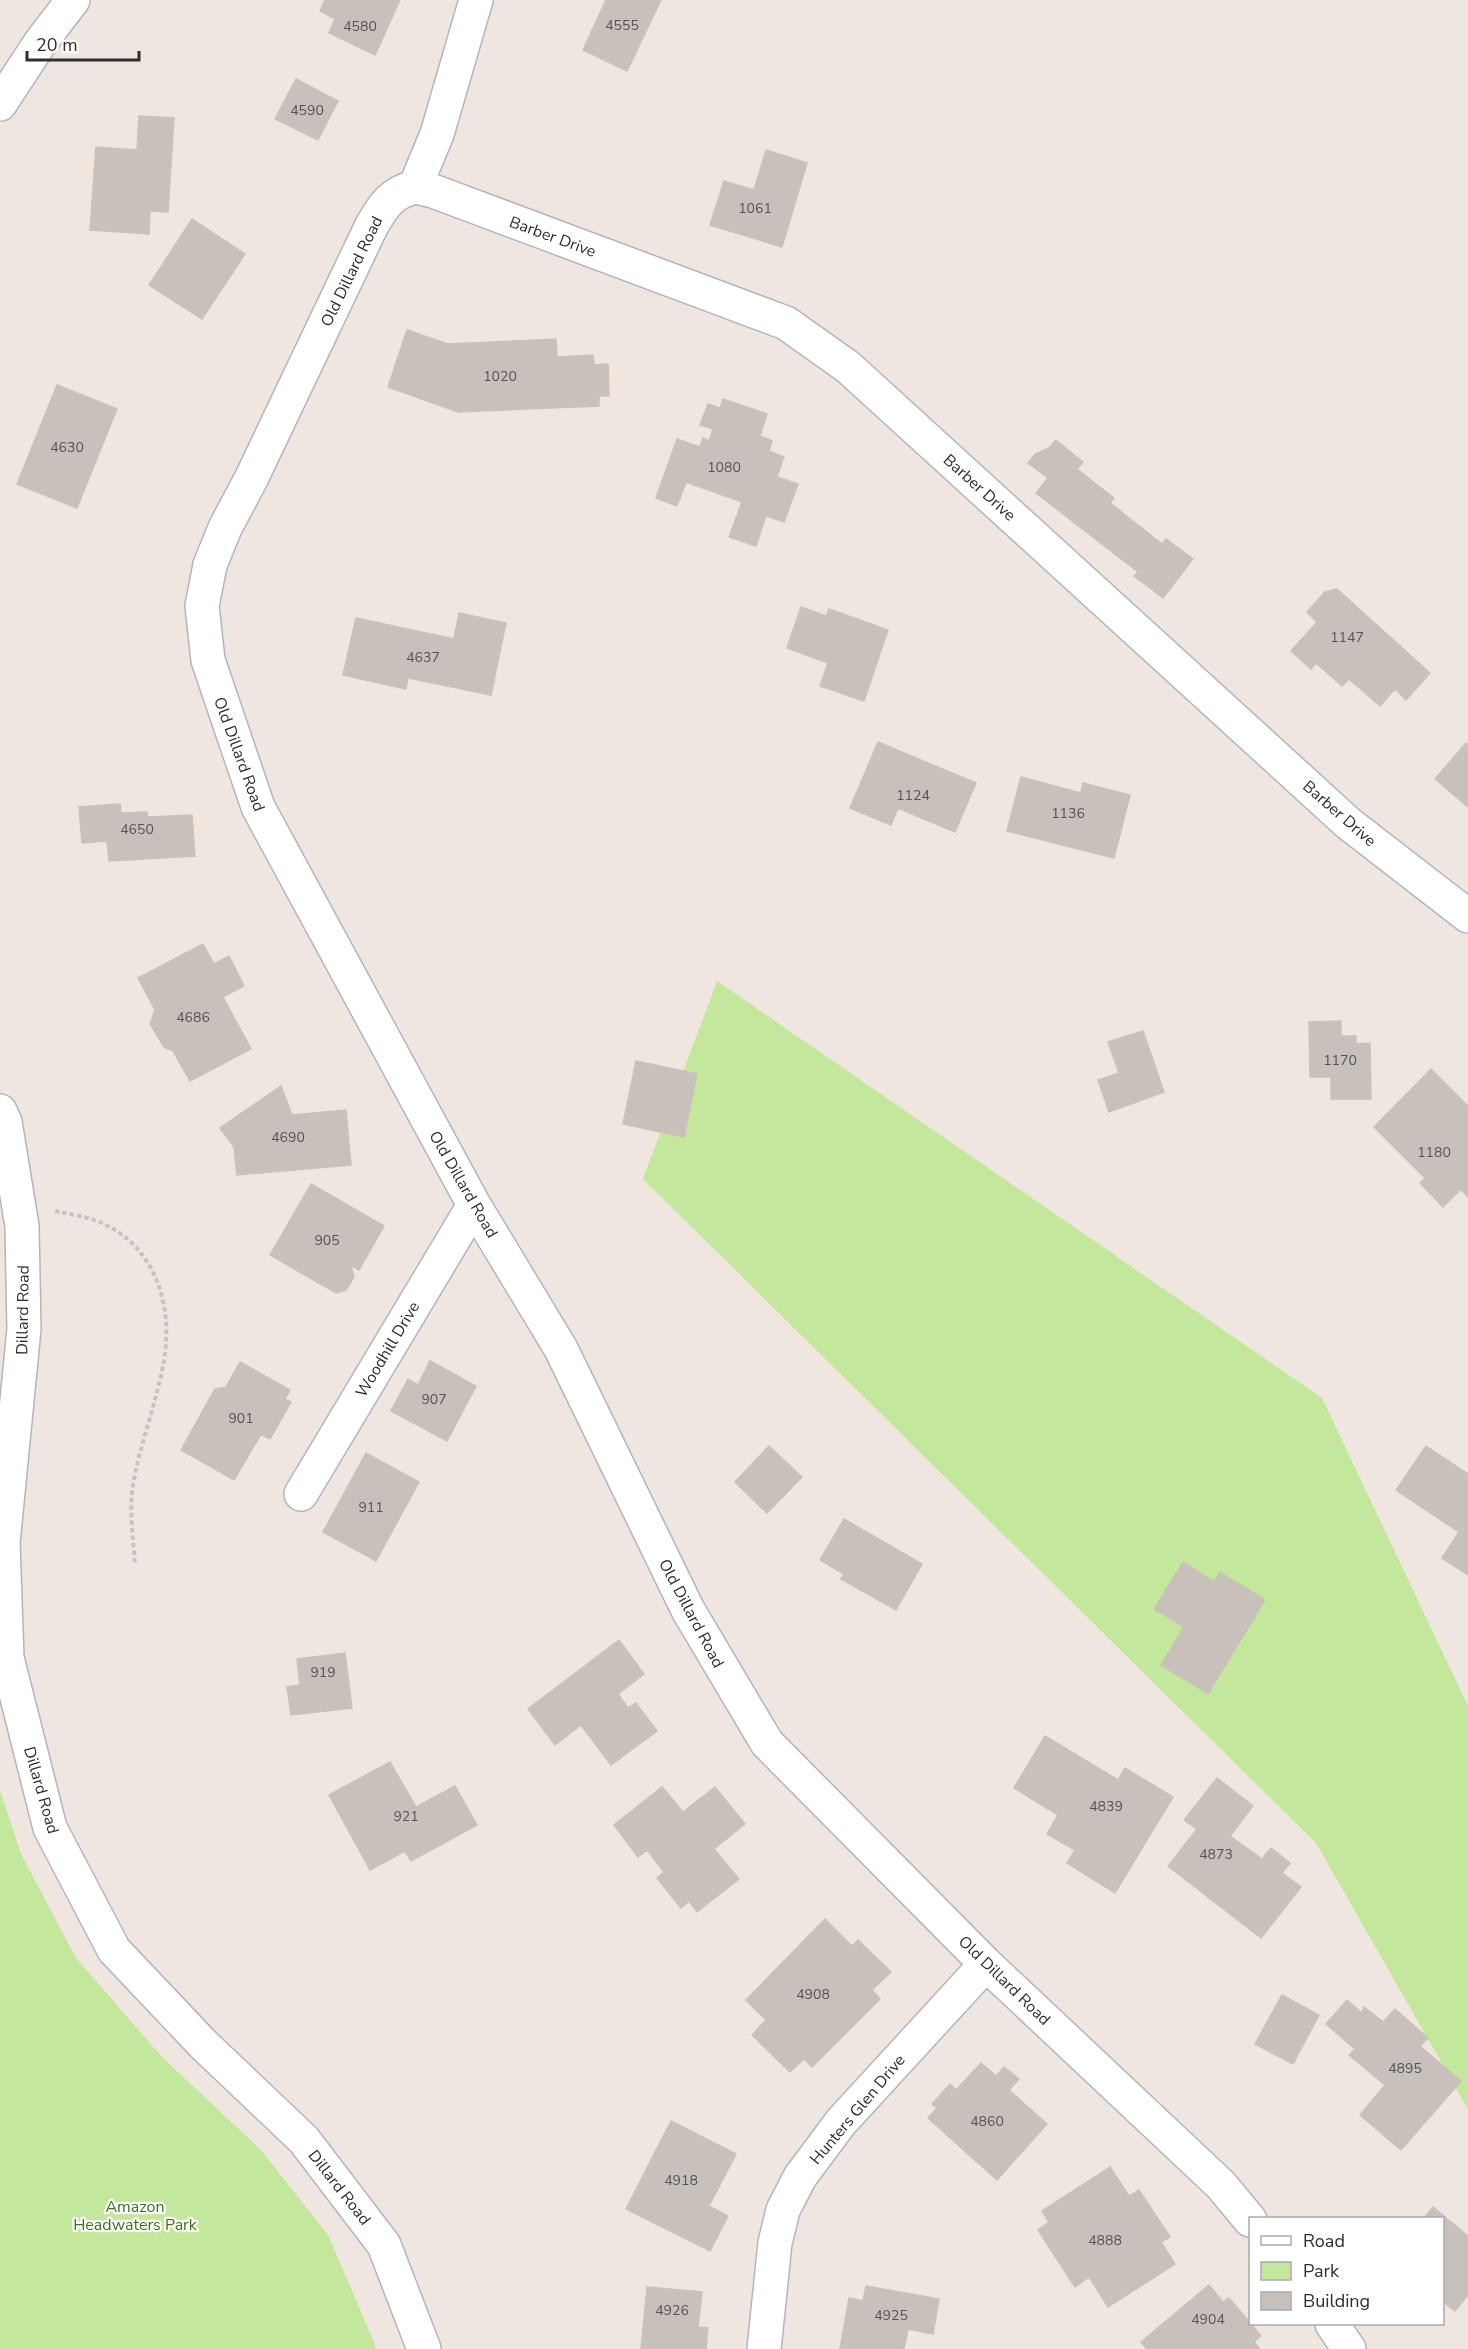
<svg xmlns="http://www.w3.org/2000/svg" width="1468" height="2349" viewBox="0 0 1468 2349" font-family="'Nunito Sans',sans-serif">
  <rect width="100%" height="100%" fill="#efe6e0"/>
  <path fill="#c4e89b" d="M717,981l605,417 146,308v403l-152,-266 -673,-664z
    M0,1790l21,64 55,104 86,99 99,93 67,85 49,114h-377z"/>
  <path fill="#c8c1bb" stroke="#ccc1b9" stroke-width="1.5" d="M325,0h75l-25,55 -46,-22 6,-14 -15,-8z
    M606,0h55l-34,71 -44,-21z
    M296,79l42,22 -20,39 -43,-21z
    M139,116l35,2 -6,94 -18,-1 -1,23 -59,-4 6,-83 41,3z
    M766,150l41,13 -25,84 -72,-22 14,-44 30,9z
    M192,219l53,35 -43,65 -53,-34z
    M407,330l41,14 108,-5 1,18 36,-2 1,10 14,-1 1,32h-10v10l-141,6 -70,-25z
    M57,385l60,24 -40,99 -60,-24z
    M723,399l44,15 -7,22 12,5 -3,10 15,6 -7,20 21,7 -14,38 -18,-6 -10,30 -27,-9 13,-35 -56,-20 -9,24 -21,-8 21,-59 23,8 3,-9 6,3 4,-12 -13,-4 8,-21 12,4z
    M1056,440l27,22 -6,7 37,29 -4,5 52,41 4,-5 27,20 -30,39 -29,-22 4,-4 -102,-79 12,-15 -20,-15 7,-9 14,-6z
    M1337,589l93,84 -24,27 -11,-11 -15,17 -31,-27 -7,7 -26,-23 -5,6 -20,-18 26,-29 -10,-10 18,-20z
    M801,607l25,9 3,-7 59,21 -24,71 -44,-15 8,-23 -41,-15z
    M459,613l47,10 -15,72 -83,-17 -2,11 -63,-14 13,-57 98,21z
    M878,742l98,41 -21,49 -57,-24 -7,17 -41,-17z
    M1466,743l2,2v62l-33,-28z
    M1021,777l60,16 2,-10 47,12 -16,63 -107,-27z
    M120,804l1,9 26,-1v5l45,-2 3,41 -86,5 -2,-20 -25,2 -3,-36z
    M203,944l11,20 15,-8 15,30 -21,11 28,52 -61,32 -17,-30 -9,-4 -14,-23 5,-14 -17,-32z
    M1341,1021v15h15v8l14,-1 1,56h-40v-22h-21l-1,-55z
    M1143,1031l21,61 -55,20 -11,-32 21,-7 -11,-31z
    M636,1061l61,13 -13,63 -61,-13z
    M1431,1069l37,37v91l-7,-8 -18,18 -23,-24 5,-5 -51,-51z
    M281,1086l11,29 54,-5 5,55 -114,10 -3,-28 -14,-19z
    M311,1184l73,42 -25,44 -8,-5 3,12 -8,13 -10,3 -66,-38z
    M430,1361l46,25 -29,55 -56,-30 17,-32 10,6z
    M240,1362l50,28 -5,9 6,3 -21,37 -9,-5 -27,46 -53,-30 34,-61 11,-2z
    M769,1446l33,31 -35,36 -32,-31z
    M1426,1446l42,28v101l-26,-17 17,-26 -63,-42z
    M366,1453l53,29 -43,79 -53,-29z
    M844,1519l78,45 -26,46 -55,-31 3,-5 -24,-14z
    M1183,1562l31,20 6,-10 45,28 -57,94 -47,-29 23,-38 -30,-18z
    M619,1640l25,34 -26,20 10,14 8,-5 21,28 -46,34 -30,-40 -26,20 -27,-36z
    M345,1653l7,55 -61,7 -4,-28 13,-2 -3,-26z
    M1045,1736l73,44 7,-12 48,29 -58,96 -48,-30 8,-13 -28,-16 11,-19 -44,-27z
    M390,1762l26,45 39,-21 22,39 -66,36 -6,-10 -35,19 -41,-75z
    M1217,1778l36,28 -23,30 32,23 9,-11 19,15 -8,10 19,14 -40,51 -93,-72 29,-37 -13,-9z
    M662,1787l21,25 32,-25 30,37 -31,25 25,30 -42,33 -8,-11 -8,7 -24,-30 7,-6 -17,-22 -9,7 -24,-32z
    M825,1919l27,27 6,-6 33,32 -19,18 8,9 -68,68 -8,-8 -14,13 -38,-37 14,-15 -20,-20z
    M1282,1995l37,20 -26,49 -38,-20z
    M1347,2000l15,13 2,-6 19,15 12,-13 33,29 -8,8 41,35 -60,69 -41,-35 25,-30 -36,-30 6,-6 -29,-25z
    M981,2063l15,13 8,-9 15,12 -10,11 38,34 -50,56 -69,-62 9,-10 -5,-4 18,-20 6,6z
    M671,2121l65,33 -27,52 19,10 -18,35 -84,-42z
    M1110,2167l19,29 10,-6 31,47 -9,5 14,22 -67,43 -19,-30 -14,10 -37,-57 11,-8 -7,-11z
    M1433,2207l35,29v59l-13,16 -13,-10v-83h-18z
    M1209,2285l14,17 6,-4 32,38 -7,6 6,7h-113l-6,-7z
    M866,2286l73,13 -6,35 -25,-5 -4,20h-64l9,-51 14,3z
    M647,2287l55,5 -4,35 10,1 -2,21h-65z"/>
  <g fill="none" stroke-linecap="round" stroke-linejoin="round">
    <defs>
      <path id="minor" d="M476,0l-39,134 -22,53c-24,6 -31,18 -43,38l-121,254 -26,49 -15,37 -8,41 6,54 50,147 216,398 87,144 127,261 79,133 219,221 235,221 29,35
        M0,104l40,-61 33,-43
        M415,187l18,4 353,132 62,44 500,456 120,93
        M0,1111l5,11 17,104 2,103 -21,214 4,115 43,170 64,122 89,94 101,96 80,105 40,104
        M301,1494l173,-289
        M1332,2324l17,25
        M764,2349l11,-106 8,-33 17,-33 41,-55 145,-158"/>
    </defs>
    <use href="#minor" stroke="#b0b6be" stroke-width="36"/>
    <path stroke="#c4c4c4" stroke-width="4" stroke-dasharray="4.5 3" stroke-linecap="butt" d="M55,1211c17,4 37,6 53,15 49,25 65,83 56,134 -7,42 -24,83 -31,125 -4,25 0,52 2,78"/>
    <use href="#minor" stroke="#fff" stroke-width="33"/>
  </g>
  <g text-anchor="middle" stroke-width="4.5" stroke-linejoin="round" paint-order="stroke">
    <g font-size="14" fill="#545351">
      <text x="622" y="30">4555</text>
      <text x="360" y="31">4580</text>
      <text x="307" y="115">4590</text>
      <text x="755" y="213">1061</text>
      <text x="500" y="381">1020</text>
      <text x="67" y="452">4630</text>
      <text x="724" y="472">1080</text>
      <text x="1347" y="642">1147</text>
      <text x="423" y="662">4637</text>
      <text x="913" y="800">1124</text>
      <text x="1068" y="818">1136</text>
      <text x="137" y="834">4650</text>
      <text x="193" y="1022">4686</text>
      <text x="1340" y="1065">1170</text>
      <text x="288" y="1142">4690</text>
      <text x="1434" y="1157">1180</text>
      <text x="327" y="1245">905</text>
      <text x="434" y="1404">907</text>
      <text x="241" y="1423">901</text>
      <text x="371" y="1512">911</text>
      <text x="323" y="1677">919</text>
      <text x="1106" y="1811">4839</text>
      <text x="406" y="1821">921</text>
      <text x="1216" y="1859">4873</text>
      <text x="813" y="1999">4908</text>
      <text x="1405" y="2073">4895</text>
      <text x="987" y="2126">4860</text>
      <text x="681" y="2185">4918</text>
      <text x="1105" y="2245">4888</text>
      <text x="672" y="2315">4926</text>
      <text x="891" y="2320">4925</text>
      <text x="1208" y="2324">4904</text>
    </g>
    <g font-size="16" fill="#2e2e2e" stroke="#fff">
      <text transform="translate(553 236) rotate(20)" y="6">Barber Drive</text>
      <text transform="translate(351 271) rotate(-64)" y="6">Old Dillard Road</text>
      <text transform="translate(980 487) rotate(42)" y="6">Barber Drive</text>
      <text transform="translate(240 754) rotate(70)" y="6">Old Dillard Road</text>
      <text transform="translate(1340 813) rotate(41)" y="6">Barber Drive</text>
      <text transform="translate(464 1184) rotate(60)" y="6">Old Dillard Road</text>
      <text transform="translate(22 1310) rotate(-89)" y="6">Dillard Road</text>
      <text transform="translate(387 1349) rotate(-59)" y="6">Woodhill Drive</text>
      <text transform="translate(692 1613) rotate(62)" y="6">Old Dillard Road</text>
      <text transform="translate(42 1790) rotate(74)" y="6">Dillard Road</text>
      <text transform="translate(1005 1980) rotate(44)" y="6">Old Dillard Road</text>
      <text transform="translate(857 2109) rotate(-50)" y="6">Hunters Glen Drive</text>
      <text transform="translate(340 2187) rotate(52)" y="6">Dillard Road</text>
    </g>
    <g font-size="16" fill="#3b7117" stroke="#fff">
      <text x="135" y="2212">Amazon<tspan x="135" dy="18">Headwaters Park</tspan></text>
    </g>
  </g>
  <rect x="1249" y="2217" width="195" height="108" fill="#ffffff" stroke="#ababab" stroke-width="1.5"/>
  <rect x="1261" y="2236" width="30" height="9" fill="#ffffff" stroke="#ababab" stroke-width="1.5"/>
  <text x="1303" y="2247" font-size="18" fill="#2e2e2e">Road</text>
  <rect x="1261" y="2262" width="30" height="18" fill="#c4e89b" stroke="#ababab" stroke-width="1.5"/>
  <text x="1303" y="2277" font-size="18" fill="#2e2e2e">Park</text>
  <rect x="1261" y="2292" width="30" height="18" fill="#c8c1bb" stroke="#ababab" stroke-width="1.5"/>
  <text x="1303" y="2307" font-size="18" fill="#2e2e2e">Building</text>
  <path d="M27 51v9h112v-9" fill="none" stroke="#2e2e2e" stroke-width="3"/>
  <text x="36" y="51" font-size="18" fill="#2e2e2e" stroke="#ffffff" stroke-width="4.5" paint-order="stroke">20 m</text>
</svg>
